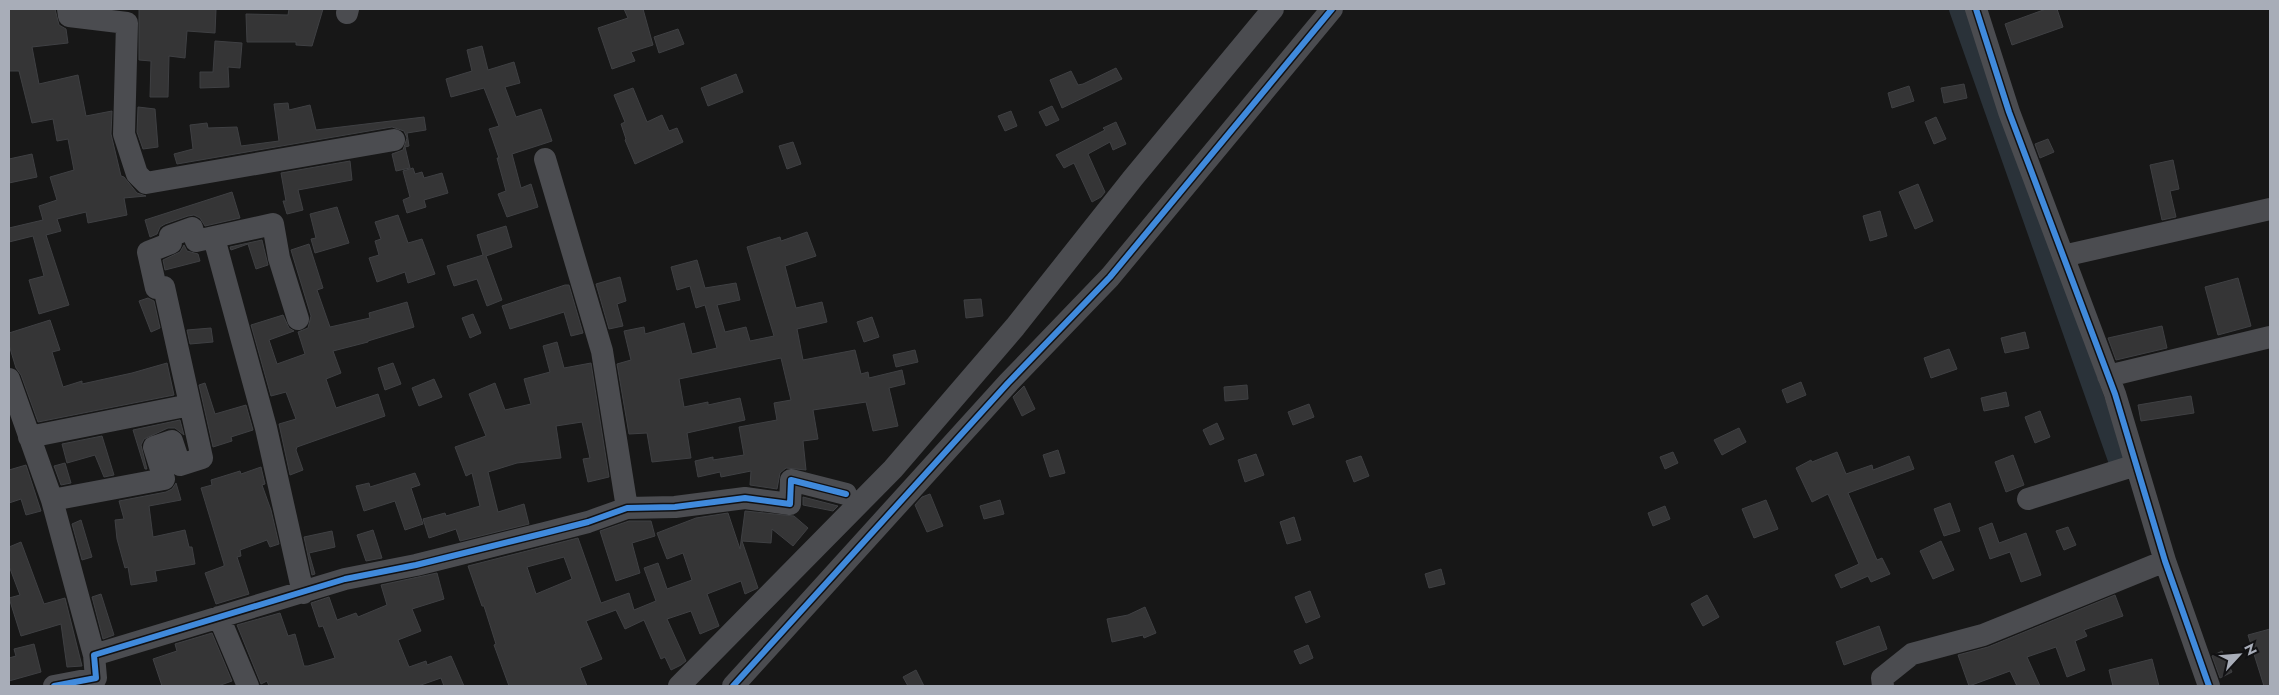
<svg xmlns="http://www.w3.org/2000/svg" width="2279" height="695" viewBox="0 0 2279 695" font-family="Jost,sans-serif">
  <rect width="100%" height="100%" fill="#171717"/>
  <g fill="none" stroke-linecap="round" stroke-linejoin="round">
    <path stroke="#2a3239" stroke-width="18" d="M1958,9l159,451"/>
  </g>
  <path fill="#353536" stroke="#3f4043" fill-rule="evenodd" d="M9,9h46l4,16 7,4 2,14 -36,4 7,37 39,-9 8,41 26,-5 -1,23 10,42 3,1 13,16 9,3 -22,2 3,17 -39,8 -2,-11 -29,7 4,12 -15,4 23,70 -30,9 -10,-34 15,-4 -11,-40 -24,6v-14l34,-8 -4,-14 18,-6 -7,-23 24,-7 -6,-31 -11,2 -4,-22 -21,4 -13,-52h-10z
    M139,9h77l-1,24 -28,-2 -2,27 -16,-2 -1,41h-18l1,-36 -12,-1z
    M289,9h34l-11,37 -16,-1v-3h-49l-1,-28 42,1z
    M624,9h19l10,36 -22,7 4,9 -23,8 -14,-41 30,-10z
    M2046,9h11l6,18 -51,18 -7,-21z
    M678,29l6,15 -25,9 -5,-16z
    M215,41l27,2 -2,25 -12,-1 1,20 -29,1v-16h13z
    M482,46l6,24 26,-8 6,21 -15,4 11,30 25,-8 11,32 -40,13 9,34 10,-4 7,23 -31,10 -9,-23 8,-3 -9,-33h2l-10,-29 10,-3 -15,-38 -33,9 -5,-18 26,-8 -5,-21z
    M1116,68l6,11 -60,29 -12,-28 21,-9 7,14 5,-1z
    M736,74l7,18 -35,14 -7,-18z
    M1964,84l3,14 -23,5 -3,-15z
    M1909,86l5,15 -22,7 -4,-15z
    M633,88l14,34 15,-7 7,16 8,-3 6,14 -48,22 -10,-24 1,-1 -5,-15 4,-2 -11,-27z
    M288,103l1,7 21,-5 6,25 108,-13 2,13 -19,3 2,13 -4,1 5,21 -14,3 -4,-17 11,-4 4,-12 -3,-7 -12,-4 -215,37 -3,-10 19,-5 -3,-24 17,-2 1,5 29,-1 4,19 38,-5 -5,-37z
    M1052,106l7,14 -13,6 -7,-14z
    M138,107l17,2 3,38 -15,2 -6,-17z
    M1011,111l6,15 -12,5 -7,-15z
    M1936,117l10,22 -12,5 -9,-22z
    M1116,122l10,22 -13,6 -3,-8 -22,12 17,38 -4,5 -9,5 -18,-39 -10,5 -8,-13 49,-25 -2,-2z
    M2048,139l6,13 -14,6 -5,-14z
    M793,142l8,22 -14,5 -8,-23z
    M32,154l5,23 -28,6v-24z
    M2173,160l6,29 -9,2 6,26 -14,3 -12,-55z
    M350,161l2,19 -54,10 5,20 -16,4 -4,-13h3l-5,-28z
    M413,168l2,6 7,-2 2,6 18,-5 6,20 -24,7 2,7 -19,6 -4,-13 7,-3 -7,-26z
    M1918,184l15,37 -18,8 -16,-37z
    M232,192l8,26 -35,8 -5,-8 -6,-3 -6,1 -23,8 -5,3 -3,7 -7,3 -5,-17z
    M337,207l12,36 -34,10 -4,-14 5,-1 -6,-24z
    M1880,211l7,25 -17,5 -7,-25z
    M398,215l10,28 14,-4 13,35 -27,9 -3,-11 -28,10 -8,-24 10,-3 -4,-14 6,-2 -6,-17z
    M506,226l6,21 -26,9 16,44 -15,6 -10,-27 -23,7 -7,-20 36,-11 -6,-20z
    M807,232l9,24 -31,10 11,42 26,-6 5,20 -30,7 6,31 52,-10 6,24 7,-2 1,6 33,-8 3,14 -16,4 9,38 -25,5 -7,-29 -53,8 5,29 -15,2 3,29 -20,-2 -6,5 -3,16 -27,-4 1,-14 -30,6 -1,-5 -22,5 -3,-16 18,-4v3l31,-5 -5,-28 38,-7 -3,-17 17,-3 -10,-42 -102,21 5,28 24,-5v3l32,-7 5,22 -58,13 4,25 -39,4 -5,-29 -18,1 -12,-70 14,-4 -7,-29 20,-4 1,7 39,-11 8,31 25,-6 -12,-43 -9,3 -6,-22 -13,4 -6,-23 26,-7 8,28 31,-5 4,17 -23,5 8,27 21,-5 4,14 24,-5 -27,-89 33,-10 1,4z
    M262,240l6,25 -12,4 -8,-25 -17,6 -1,-3z
    M309,244l14,44 -6,2 13,37 40,-9 -1,-5 38,-11 7,25 -46,14v1l-35,9 8,22 -15,6 10,29 42,-14 7,22 -88,31 -1,3 7,20 -13,5 -11,-51 17,-5 -10,-27 -15,4 -20,-71 32,-10 6,13 5,3 -25,9 8,24 28,-10 -7,-22 10,-4 3,-12 -20,-66z
    M184,245l3,6 11,3 2,7 -35,9 -2,-10 17,-8z
    M620,277l6,24 -9,3 6,22 -14,3 -13,-45z
    M2238,278l13,48 -33,9 -13,-48z
    M565,285h4l14,48 -12,3 -7,-24 -54,17 -8,-23z
    M148,298l6,3 6,27 -9,4 -12,-31z
    M981,299l2,17 -17,2 -2,-18z
    M473,314l8,19 -11,5 -8,-20z
    M872,317l7,20 -15,5 -7,-20z
    M50,320l10,30 -8,2 11,35 19,-6v3l50,-11 35,-10 7,32 -136,27 -17,-47 -5,-7 -7,-23v-12z
    M2162,326l5,22 -51,12 -8,-22z
    M211,328l2,14 -23,2 -3,-14z
    M2025,332l4,16 -24,5 -4,-15z
    M557,342l7,26 27,-5 18,114 -21,5 -5,-23 7,-1 -8,-36 -26,4 5,32 -44,5 -29,9 10,40 26,-8 5,20 -69,17 -4,-12 -27,9 -6,-19 22,-6 1,3 34,-10 -8,-33 -6,3 -11,-29 31,-11 -17,-42 26,-11 10,27 26,-6 -7,-25 26,-7 -7,-26z
    M1949,349l8,20 -26,9 -7,-20z
    M915,350l3,12 -22,5 -3,-12z
    M393,363l8,21 -16,6 -7,-22z
    M434,379l8,18 -23,9 -7,-18z
    M1801,382l5,13 -19,8 -5,-13z
    M205,383l10,31 31,-9 7,25 -22,7 1,4 -19,6 -14,-62z
    M1247,385l1,14 -23,2 -1,-14z
    M1024,386l11,23 -13,7 -9,-19z
    M2006,392l3,14 -25,5 -3,-13z
    M2191,396l3,17 -53,8 -3,-16z
    M1309,404l5,13 -21,8 -5,-13z
    M2040,411l10,26 -15,6 -10,-26z
    M180,420l4,15 -9,-7h-7l-24,11 -3,6 6,24h-2l-12,-39z
    M1217,423l7,16 -14,6 -7,-15z
    M1739,428l7,14 -24,13 -8,-15z
    M102,436l12,39 -10,2 -9,-22 -28,8 -5,-19z
    M1058,450l7,23 -15,4 -7,-22z
    M1673,452l5,11 -13,6 -5,-12z
    M1837,452l9,22 26,-9 1,5 36,-14 5,13 -66,24 29,67 5,-2 8,16 -19,8 -3,-6 -27,12 -6,-13 24,-11 -31,-70 -16,8 -16,-34 15,-8 1,2z
    M1256,454l8,21 -19,7 -7,-22z
    M2013,455l11,30 -18,7 -11,-30z
    M1361,456l8,20 -15,6 -8,-21z
    M65,463l6,20 -10,2 -7,-19z
    M26,465l15,46 -15,4 -5,-16 -12,4v-33z
    M261,467l4,17 -3,1 9,25 8,34 -9,3 -3,-7 -27,10 1,6 -4,1 12,37 -33,10 -11,-31 19,-7v-2l-23,-76 11,-3 -1,-5 29,-9 1,3z
    M415,473l5,12 -9,3 12,36 -18,6 -10,-29 -31,10 -8,-25 13,-3 1,4z
    M176,483l5,17 -32,6 4,31 32,-7 4,17h3l3,17 -40,7 2,10 -26,4 -3,-18 -3,1 -8,-29 -2,-19 9,-1 -5,-18 47,-9 6,-3z
    M930,494l13,32 -16,6 -12,-27 7,-8z
    M803,497l35,9 -5,5 -30,-6z
    M1000,500l4,14 -20,5 -4,-13z
    M1766,500l12,29 -24,9 -12,-29z
    M1950,503l10,28 -16,5 -10,-27z
    M1665,506l5,13 -17,7 -5,-13z
    M745,511l49,5 14,12 -15,18 -21,-17 -1,14 -29,-2 16,47 -13,6 -4,-13 -34,13 12,32 -19,8 -9,-23 -24,8 19,42 -5,4 -10,5 -6,-13 -4,2 -17,-39 -19,9 -9,-19 -30,11 16,38 -22,9 7,18h-78l-15,-41 2,-1 -12,-38h-2l-14,-40 110,-28 23,65 28,-10 5,17 22,-9 -12,-33 14,-5 9,26 25,-9 -9,-27 -16,6 -10,-26 39,-15 32,-5 12,36zM564,557l8,22 -36,15 -9,-27z
    M1294,517l7,23 -14,4 -7,-22z
    M81,520l11,37 -10,3 -10,-36z
    M629,521h22l4,15 -23,7 8,30 -24,8 -16,-50z
    M1992,523l7,20 27,-10 15,42 -20,7 -11,-30 -20,7 -11,-31z
    M2068,527l8,18 -12,5 -8,-19z
    M373,530l9,28 -16,3 -9,-26z
    M332,531l3,16 -26,6 6,21 -3,1 -8,-38z
    M1941,541l13,29 -21,9 -13,-28z
    M21,542l23,62 21,-6 17,68 -15,1 -6,-43 -40,12 -12,-38 11,-3 -11,-29v-19z
    M1441,569l4,15 -16,4 -4,-14z
    M437,573l7,26 -32,10 9,22 -23,9 11,27 17,-6 1,4 24,-9 13,30h-20l-3,-8 -23,8h-149l-2,-5 -6,3 -24,-59 43,-12 8,23 7,-2 9,32h4l27,-8 -12,-32 -4,1 -8,-24 18,-6 8,23 19,-7 2,4 29,-12 -6,-20z
    M1310,591l10,26 -14,6 -11,-26z
    M101,594l13,41 -11,4 -11,-42z
    M1707,595l12,22 -16,9 -12,-22z
    M2115,595l8,21 -39,14 3,6 -12,5 10,29 -18,7 -11,-30 -29,10 13,29h-23l-7,-15 -41,15 -11,-31 30,-8z
    M1145,607l11,26 -12,5 -1,-3 -31,7 -5,-23 21,-4z
    M1879,626l8,23 -43,16 -8,-23z
    M2270,629v57h-6l-16,-51z
    M212,633l20,48 -14,5h-56l-9,-27 24,-8 -2,-7z
    M34,644l7,28 -32,9v-23l7,-2 -2,-7z
    M1308,645l5,13 -13,6 -6,-13z
    M2222,651l10,21 -12,6 -8,-22z
    M2152,659l7,27h-46l-4,-16z
    M916,670l8,16h-16l-5,-9z"/>
  <g fill="none" stroke-linecap="round" stroke-linejoin="round">
    <path stroke="#4b4c50" stroke-width="22" d="M68,9l1,7 58,7 -3,111 13,40 9,9 248,-43
      M1976,9l33,103 106,282 50,167 44,125
      M347,13l1,-4
      M545,159l57,192 25,157
      M214,238l52,190 37,165
      M2063,256l207,-47
      M2108,376l162,-39
      M9,379l43,121 42,155
      M29,437l161,-32
      M2028,499l108,-34
      M52,500l112,-21 -10,-32 18,-6 8,24 22,-7 -38,-171 -8,1 -8,-36 23,-9 -1,-7 22,-8 4,13 77,-17 6,34 19,61
      M219,617l29,69
      M54,686l42,-8 -2,-23 251,-76 71,-14 129,-32 43,-11 39,-14 48,-1 70,-9 45,6 1,-24 55,14
      M679,686l214,-217 122,-142 118,-149 140,-169
      M733,686l275,-303 102,-106 222,-268
      M1883,686l-1,-8 30,-24 71,-19 182,-74"/>
    <defs>
      <path id="cycleway" d="M1976,9l33,103 106,282 50,167 44,125
        M54,686l42,-8 -2,-23 251,-76 71,-14 129,-32 43,-11 39,-14 48,-1 70,-9 45,6 1,-24 55,14
        M733,686l275,-303 102,-106 222,-268"/>
    </defs>
    <use href="#cycleway" stroke="#111113" stroke-width="9"/>
    <use href="#cycleway" stroke="#408adc" stroke-width="6"/>
  </g>
  <rect width="2279" height="695" fill="none" stroke="#a8adb8" stroke-width="20"/>
  <g transform="translate(2239 655) rotate(64)" stroke="#111113" stroke-width="4" paint-order="stroke">
  <path d="M0-4L9 19L0 12L-9 19Z" fill="#a8adb8"/>
  <text y="-8" font-size="14" font-weight="bold" text-anchor="middle" fill="#a8adb8">N</text>
  </g>
</svg>
